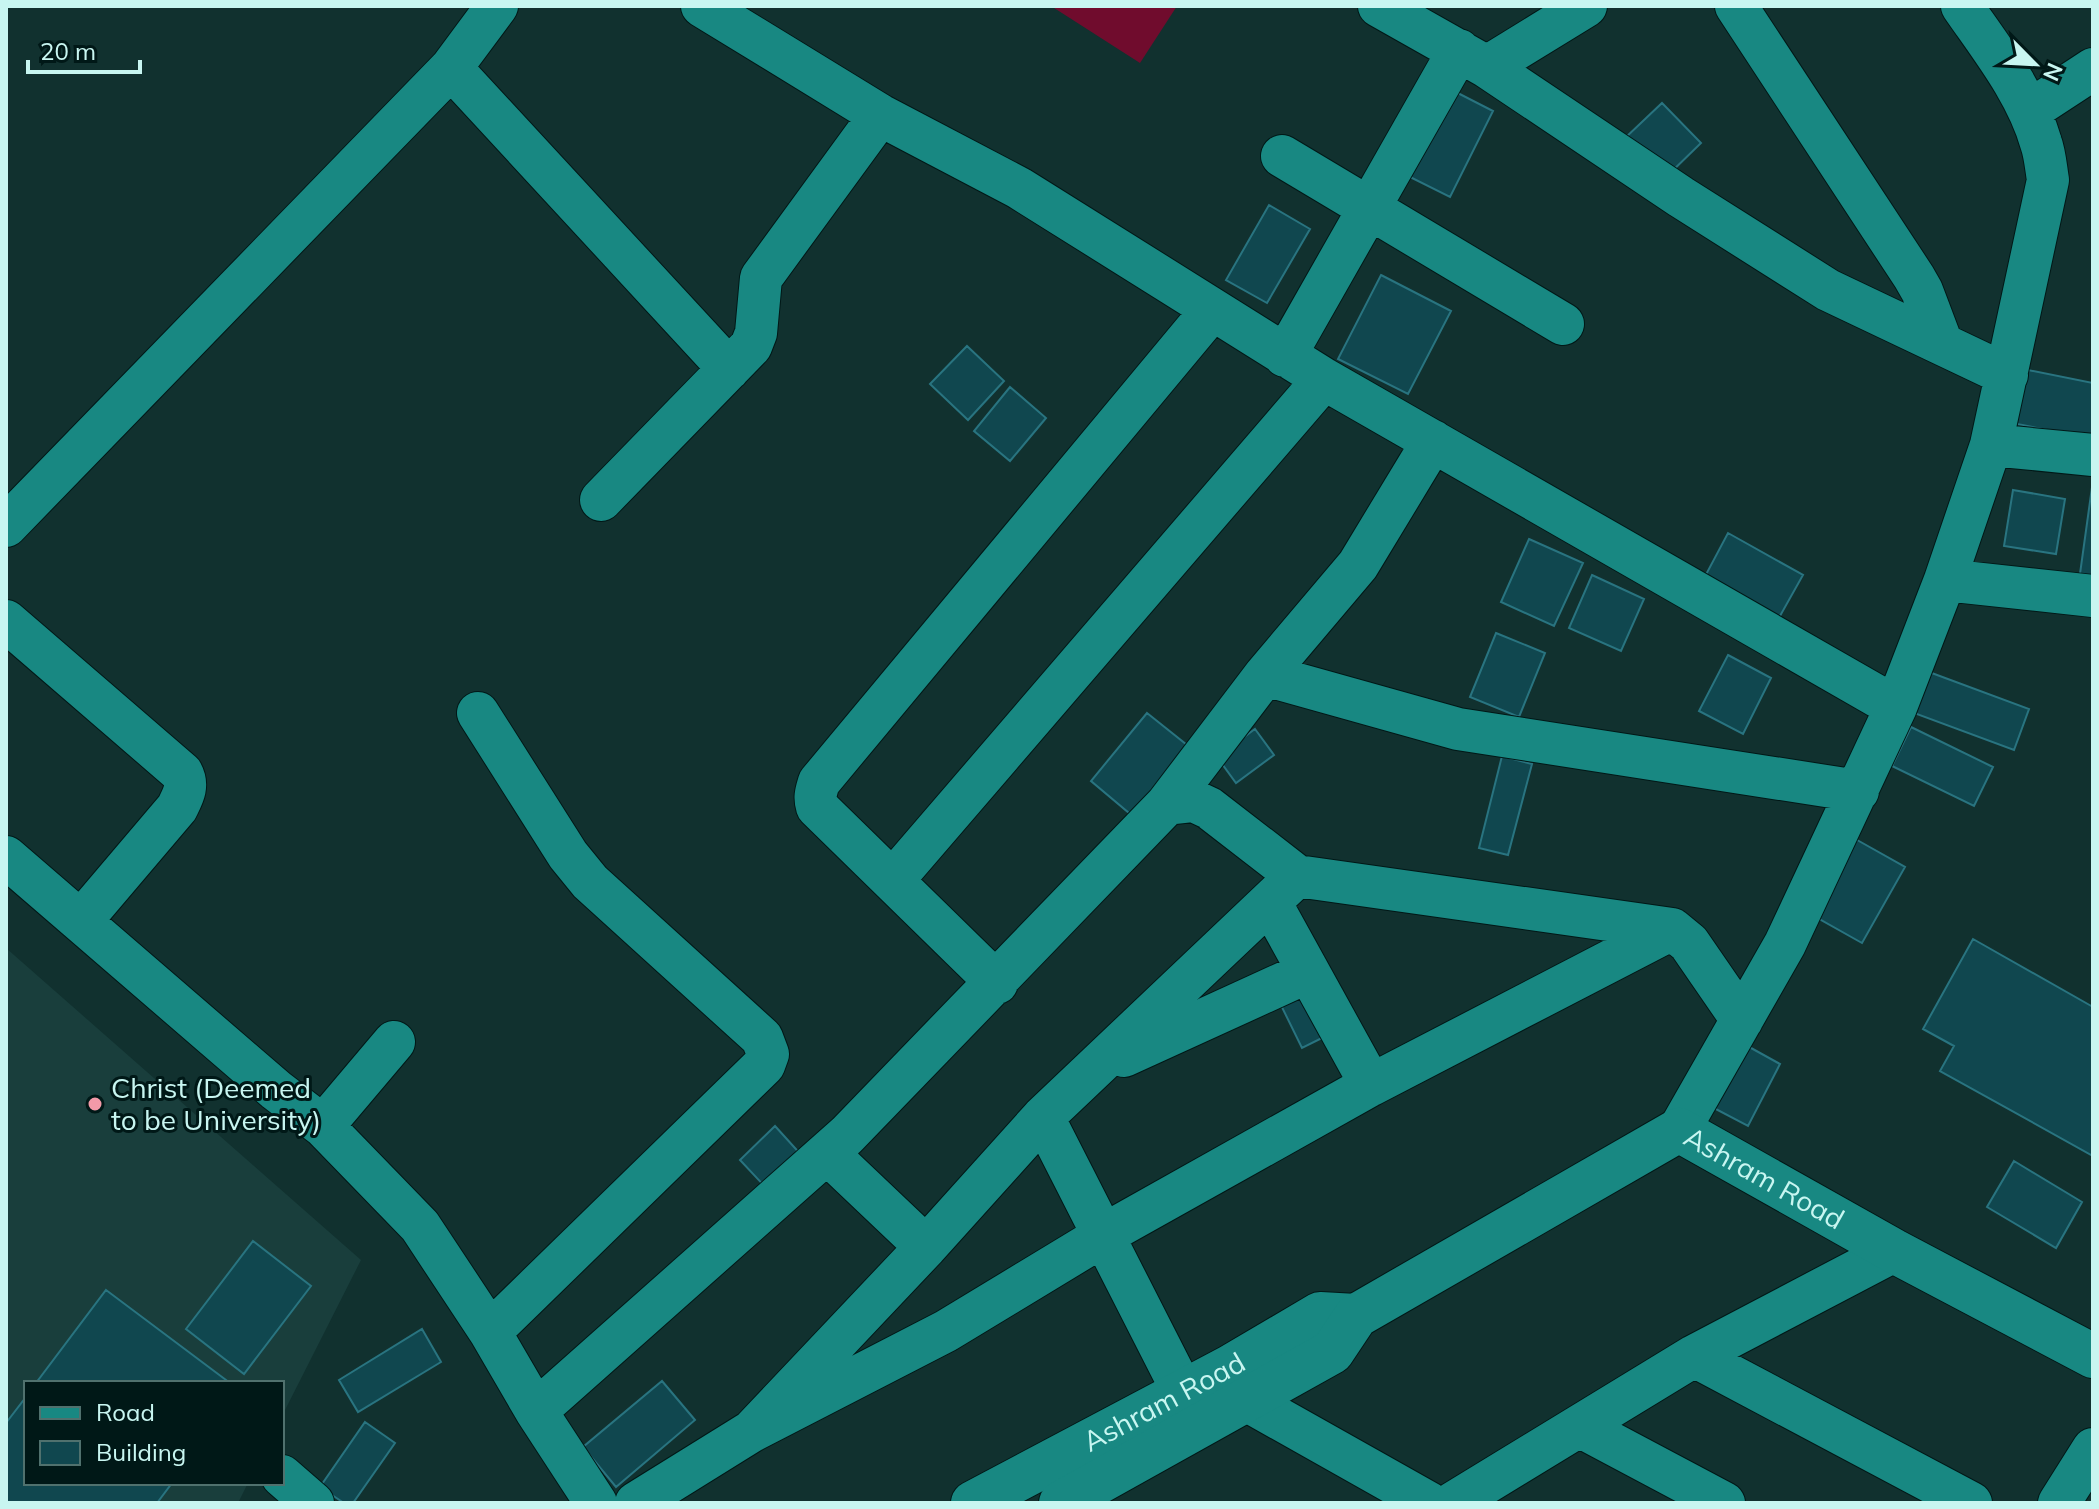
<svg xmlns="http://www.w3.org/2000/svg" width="2099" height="1509" viewBox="0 0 2099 1509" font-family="Mulish,sans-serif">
  <rect width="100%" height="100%" fill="#11312f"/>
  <path fill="#193e3c" d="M6,948l355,312 -79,156v-33h-256v100h222l-10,20h-232z"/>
  <path fill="#700c2d" d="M1051,6h126l-37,57z"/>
  <path fill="#10474f" stroke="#297480" stroke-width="2" d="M1446,87l47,24 -43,86 -48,-24z
    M1662,103l39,40 -38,37 -39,-41z
    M1269,205l41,24 -43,74 -41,-23z
    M1381,275l70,36 -43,83 -70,-35z
    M967,346l37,35 -36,39 -38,-36z
    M2023,369l70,14v56l-81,-16z
    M1010,387l36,31 -36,43 -36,-30z
    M2093,480v103l-14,-2z
    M2013,490l52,9 -9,55 -52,-8z
    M1728,533l75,42 -27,48 -74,-41z
    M1529,539l54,24 -29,63 -53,-24z
    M1592,575l52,24 -23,52 -52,-23z
    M1496,633l49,20 -26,64 -49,-20z
    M1728,655l43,23 -28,56 -44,-23z
    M1929,672l100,37 -15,41 -100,-37z
    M1147,713l45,36 -57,69 -44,-37z
    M1911,727l82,40 -19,39 -82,-40z
    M1255,729l19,26 -38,28 -19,-26z
    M1502,756l30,8 -24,91 -29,-7z
    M1850,836l55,31 -43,76 -55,-31z
    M1973,939l120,68v149l-153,-85 14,-25 -31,-17z
    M1297,985l25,53 -20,10 -26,-53z
    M1742,1043l38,21 -32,62 -38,-20z
    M775,1126l29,32 -35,33 -29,-31z
    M2014,1161l68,41 -26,46 -69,-41z
    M253,1241l58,45 -67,88 -58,-45z
    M106,1290l124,93h-194z
    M422,1329l19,33 -83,50 -19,-32z
    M662,1381l33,39 -79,67 -33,-40z
    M26,1397v86h146l-15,20h-151v-80z
    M365,1422l30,21 -42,60h-9l-24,-16z"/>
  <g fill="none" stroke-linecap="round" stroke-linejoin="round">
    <defs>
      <path id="minor" d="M702,6l178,109 139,73 305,191 572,328
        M1379,6l108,61 194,130 147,93 179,85
        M1736,6l178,271 8,14 20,53
        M1487,67l99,-61
        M451,68l278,301
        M2029,111l64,-42
        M1282,156l281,168
        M1285,356l174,-306
        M1991,445l102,10
        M601,500l150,-154 5,-13 5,-55 119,-163
        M6,526l445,-458 46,-62
        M1945,580l148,16
        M6,621l176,152c7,13 1,23 -5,35l-96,113
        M1265,675l193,54 400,62
        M478,713l90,142 22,27 172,156 6,16 -4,11 -274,267
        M1167,804l98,-129 93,-110 75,-124
        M6,857l270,233 47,36 97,100 70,106 46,79 60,92
        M893,880l431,-501
        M1270,902l101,183
        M997,983l-180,-176c-3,-10 -1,-15 2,-25l393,-472
        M1124,1056l184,-84
        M1043,1117l140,275
        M323,1126l71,-84
        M1679,1130l106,-186 111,-237 49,-127 46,-135 57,-265c-2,-12 -3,-26 -7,-37 -14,-50 -50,-95 -79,-137
        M827,1153l99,94
        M1694,1356l277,147
        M1232,1371l14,29 183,103
        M536,1411l311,-276 320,-331 27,-3 15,7 88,68
        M1579,1426l145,77
        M752,1431l174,-184 117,-130 254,-241 375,53 17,14 53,77
        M282,1476l31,27
        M636,1503l116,-72 194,-100 175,-106 250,-140 301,-156
        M1453,1503l241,-147 200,-105
        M2059,1503l34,-54"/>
      <g id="tertiary">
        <path id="s1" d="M973,1503l257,-136 90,-53 36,2"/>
        <path id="s2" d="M1061,1503l271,-151 24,-36 323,-186 215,121 199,105"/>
      </g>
    </defs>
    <use href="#minor" stroke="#001817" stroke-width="44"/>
    <use href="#tertiary" stroke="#001817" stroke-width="46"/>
    <use href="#minor" stroke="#188882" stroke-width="42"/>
    <use href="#tertiary" stroke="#188882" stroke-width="44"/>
  </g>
  <circle fill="#f39aa8" stroke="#001817" stroke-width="3" cx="95" cy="1104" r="8"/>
  <g text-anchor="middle" stroke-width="6" stroke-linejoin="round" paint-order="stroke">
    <g font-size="28" fill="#c8f6f1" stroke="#001817" text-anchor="start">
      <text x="111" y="1098">Christ (Deemed<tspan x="111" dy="32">to be University)</tspan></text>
    </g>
    <g font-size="28" fill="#c8f6f1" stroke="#001817">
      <text dy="10" stroke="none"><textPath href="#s2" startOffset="824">Ashram Road</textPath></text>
      <text dy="10" stroke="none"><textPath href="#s1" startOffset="216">Ashram Road</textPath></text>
    </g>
  </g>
  <rect width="2099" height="1509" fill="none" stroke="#c8f6f1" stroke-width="16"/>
  <rect x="24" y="1381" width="260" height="104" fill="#001817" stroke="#50716e" stroke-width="2"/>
  <rect x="40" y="1407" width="40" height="12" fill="#188882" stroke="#50716e" stroke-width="2"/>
  <text x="96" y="1421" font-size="24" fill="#c8f6f1">Road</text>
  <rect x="40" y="1441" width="40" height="24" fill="#10474f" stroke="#50716e" stroke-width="2"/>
  <text x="96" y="1461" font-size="24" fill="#c8f6f1">Building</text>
  <g transform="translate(2035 64) rotate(114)" stroke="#001817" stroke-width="6" paint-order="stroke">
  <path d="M0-6L14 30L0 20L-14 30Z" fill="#c8f6f1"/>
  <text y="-12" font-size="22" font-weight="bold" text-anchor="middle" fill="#c8f6f1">N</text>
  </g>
  <path d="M28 60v12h112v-12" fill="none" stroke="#c8f6f1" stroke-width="4"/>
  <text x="40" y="60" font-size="24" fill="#c8f6f1" stroke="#001817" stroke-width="6" paint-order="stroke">20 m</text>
</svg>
